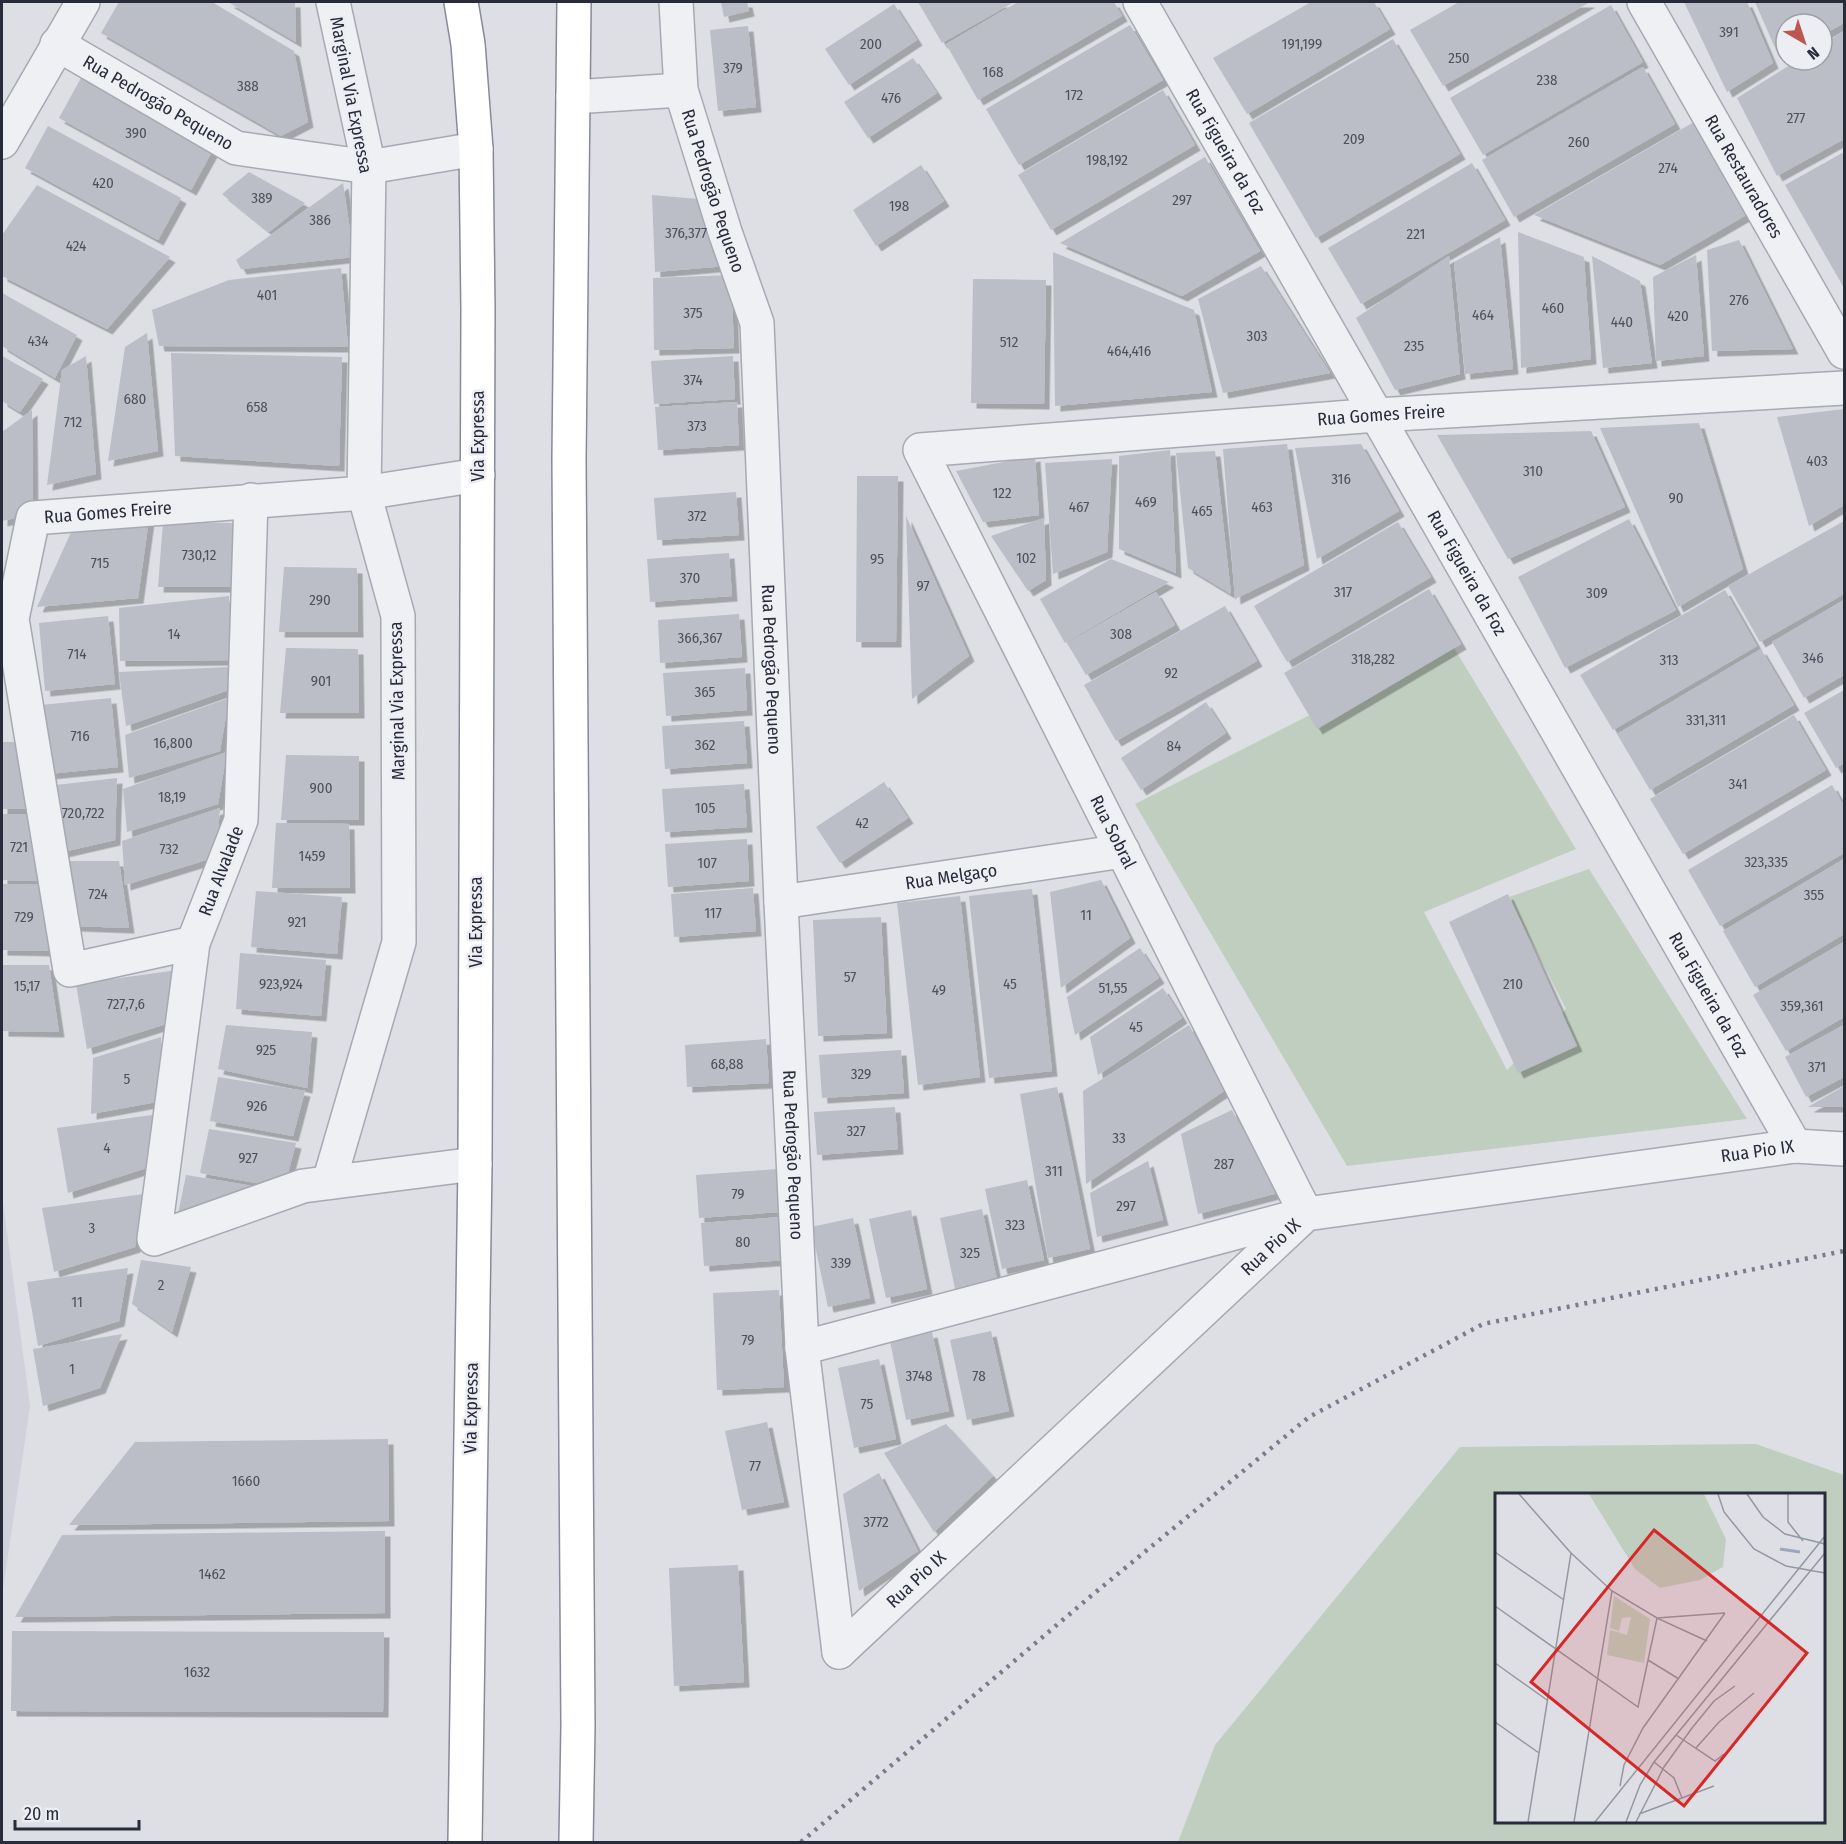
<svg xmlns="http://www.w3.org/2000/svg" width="1846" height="1844" viewBox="0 0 1846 1844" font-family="'Fira Sans Condensed',sans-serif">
  <defs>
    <filter id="shadow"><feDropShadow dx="5.5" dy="5.5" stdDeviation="0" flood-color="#0004"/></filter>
  </defs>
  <rect width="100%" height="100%" fill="#dddfe5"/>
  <path fill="#d0d1da" d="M2,1195l28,211 -28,190z"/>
  <path fill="#c0cebf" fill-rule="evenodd" d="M1451,643l125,206 -152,63 83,158 59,-61 -57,-112 80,-28 158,250 -400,47 -212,-362z
    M1756,1444l88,31v367h-666l37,-97 245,-298zM1496,1494h328v328h-328z"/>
  <path fill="#bbbdc7" filter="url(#shadow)" d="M119,2h93l82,49 14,71 -27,14 -180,-103z
    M228,2h67l1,40z
    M721,2h26l2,9 -25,6z
    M918,2h96l-72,41z
    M1018,2h96l8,14 -144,84 -32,-56z
    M1311,2h63l16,27 -143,85 -34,-56z
    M1459,2h131l-147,84 -33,-56z
    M1684,2h63l26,61 -46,29z
    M1755,2h89v21l-22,12v-11h-36v30l-7,3z
    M894,4l23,36 -68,45 -24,-36z
    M1611,5l32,57 -160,93 -33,-57z
    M1130,25l33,55 -144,85 -33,-56z
    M748,26l8,81 -38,4 -8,-81z
    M1844,31v108l-67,37 -40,-78 61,-38h24v-15z
    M1393,39l67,115 -144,84 -67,-115z
    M913,58l24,35 -69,45 -24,-36z
    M1643,67l32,57 -161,93 -32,-57z
    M82,76l132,72 -23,42 -132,-72z
    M1163,90l32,55 -144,85 -33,-55z
    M1694,122l54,92 -88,51 -126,-50z
    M48,126l133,72 -23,42 -133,-72z
    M1844,152v136l-59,-103z
    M1205,157l55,94 -78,45 -122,-53z
    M1472,163l33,57 -144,84 -33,-56z
    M921,165l23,36 -68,45 -23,-36z
    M249,172l56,31 -36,29 -47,-38z
    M343,183l11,74 -113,12 -5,-9z
    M37,185l133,72 -63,72 -105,-53v-41z
    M652,195l58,5 16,66 -71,6z
    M1518,232l66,25 7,102 -70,9z
    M1500,237l13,132 -48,5 -11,-112z
    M1739,240l54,109 -81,2 -5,-101z
    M1053,252l141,58 18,82 -157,14z
    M1696,255l8,101 -48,5 -3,-84z
    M1449,256l11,118 -65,16 -39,-72z
    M1592,256l48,25 12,82 -49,5z
    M1261,266l69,107 -107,20 -25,-94z
    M341,268l7,79 -189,-1 -7,-36 77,-30z
    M731,275l3,73 -80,2 -1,-72z
    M973,279l73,1 -2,124 -73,-1z
    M2,293l75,42 -22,43 -53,-32z
    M147,333l11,118 -50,10 17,-114z
    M171,353l171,4 -3,109 -164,-10z
    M2,356l41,23 -23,33 -18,-11z
    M86,356l10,118 -49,11 15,-115z
    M733,356l2,43 -81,5 -3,-43z
    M737,402l2,43 -81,5 -3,-43z
    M1844,409v96l-35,21 -32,-109z
    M32,410l1,104 -31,7v-89z
    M1699,423l44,146 -65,38 -78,-179z
    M1591,431l34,76 -117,52 -71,-124z
    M1287,444l17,121 -69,34 -12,-150z
    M1361,444l38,67 -82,48 -22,-111z
    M1170,450l6,123 -57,-24v-93z
    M1215,451l16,143 -43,-26 -12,-115z
    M1035,456l4,59 -56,7 -27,-51z
    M1112,459l-5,93 -54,22 -8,-111z
    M857,476h41l-2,166h-40z
    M736,492l3,43 -82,5 -3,-42z
    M906,516l63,140 -57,43z
    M1044,518l2,62 -18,11 -37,-55z
    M149,519l-11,79 -101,9 36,-79z
    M1629,519l47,91 -111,58 -47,-91z
    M1844,521v73l-84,48 -32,-56z
    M163,522l73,1 1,64h-79z
    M1398,522l33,55 -144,85 -33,-56z
    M729,553l3,43 -82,6 -3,-43z
    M1111,559l58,23 -104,61 -25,-44z
    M284,567l73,1 1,64h-79z
    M1429,589l32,55 -144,85 -33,-56z
    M1725,590l32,56 -144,84 -33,-55z
    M1156,592l19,33 -89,50 -19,-32z
    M229,596l1,64 -110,1 -1,-53z
    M1844,600v75l-40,23 -32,-56z
    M1225,606l32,55 -141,80 -32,-56z
    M739,614l3,43 -82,6 -2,-43z
    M108,616l7,68 -70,7 -6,-68z
    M286,648l72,1 1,64h-79z
    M1761,649l33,56 -144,85 -33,-56z
    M230,667l-4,24 -100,35 -7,-54z
    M745,668l2,42 -81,6 -3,-43z
    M1844,690v73l-8,5 -32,-55z
    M111,698l7,69 -70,7 -7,-69z
    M229,698l-9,53 -91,27 -4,-43z
    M1206,702l20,31 -85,57 -20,-32z
    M1794,715l32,55 -143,84 -33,-55z
    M744,721l3,42 -82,6 -3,-43z
    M2,742h18l10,67h-28z
    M227,752l-9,52 -91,28 -4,-43z
    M286,755l73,1v64h-78z
    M117,778l-2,62 -61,14 -7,-68z
    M884,782l24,36 -68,45 -24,-36z
    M744,784l3,43 -82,5 -3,-43z
    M1832,785l12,21v47l-124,73 -32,-56z
    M220,808l-4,49 -91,28 -3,-44z
    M2,814h29l10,67 -39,-1z
    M276,823l73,1 1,64h-78z
    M747,839l2,42 -81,6 -3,-43z
    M1844,859v75l-89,53 -32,-56z
    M69,861h50l10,67 -55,-2z
    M1101,880l29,58 -69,50 -11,-96z
    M2,884h39l10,67 -49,-1z
    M753,888l3,43 -82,6 -3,-43z
    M1032,889l20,182 -63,7 -20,-182z
    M256,891l86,6 -5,57 -86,-7z
    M1508,894l69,152 -59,27 -69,-151z
    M960,896l20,181 -62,8 -21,-182z
    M881,917l6,116 -69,3 -5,-116z
    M1844,942v75l-58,34 -33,-56z
    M1140,948l19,30 -84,57 -8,-38z
    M240,953l86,7 -5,56 -85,-7z
    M2,965h47l10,67 -56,-1z
    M178,970l-9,53 -82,26 -11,-65z
    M1163,988l19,30 -84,57 -8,-38z
    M226,1025l86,7 -5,56 -89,-19z
    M1189,1025l35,66 -138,93 -3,-93z
    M1844,1025v52l-38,20 -21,-40z
    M161,1037l1,64 -71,13 2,-56z
    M766,1039l3,44 -82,4 -2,-42z
    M901,1050l3,43 -82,5 -3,-43z
    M218,1077l87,14 -12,45 -83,-15z
    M1844,1086v21h-36z
    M1057,1087l33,162 -42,9 -28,-164z
    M895,1107l3,42 -81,6 -3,-43z
    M1232,1110l46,83 -80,21 -17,-80z
    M159,1114l-9,53 -82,26 -11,-65z
    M209,1129l87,14 -12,45 -84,-15z
    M1148,1161l15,59 -66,17 -7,-44z
    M777,1169l3,43 -81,6 -3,-43z
    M186,1175l86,14 -95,30z
    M1027,1180l17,80 -42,9 -17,-80z
    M144,1194l-9,53 -81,25 -12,-64z
    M982,1209l17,80 -42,9 -17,-80z
    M911,1210l16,79 -41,9 -17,-79z
    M782,1217l3,43 -81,6 -3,-43z
    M853,1218l17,80 -42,9 -17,-80z
    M141,1260l50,7 -19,65 -40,-28z
    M128,1268l-9,53 -81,25 -11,-64z
    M779,1290l5,97 -67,3 -4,-97z
    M991,1331l18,80 -42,9 -17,-80z
    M932,1332l17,79 -43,9 -16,-79z
    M122,1334l-22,54 -57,18 -10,-57z
    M879,1359l17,80 -42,9 -16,-80z
    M767,1422l17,80 -42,8 -17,-79z
    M946,1424l47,52 -59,56 -50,-79z
    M388,1439l1,82 -320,4 66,-83z
    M879,1473l39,78 -59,40 -16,-97z
    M385,1531v82l-370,4 47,-82z
    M738,1565l6,117 -70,4 -5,-118z
    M12,1631l372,1 -1,80 -372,-1z"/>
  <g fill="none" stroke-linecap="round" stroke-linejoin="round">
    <defs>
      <g id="minor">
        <path id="s1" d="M676,2l5,88 44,142 32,91 24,579 21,446 37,304"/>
        <path id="s2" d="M1140,2l655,1144"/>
        <path id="s3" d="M1644,2l200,350"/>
        <path id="s4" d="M57,44l179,104 133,19 107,-18"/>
        <path d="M573,97l108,-7"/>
        <path d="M2,142l81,-140"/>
        <path d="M251,500l-10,320 -48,123 -39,296 149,-53 172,-22"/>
        <path id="s5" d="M781,902l342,-51"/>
        <path id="s6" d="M193,943l-123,27 -58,-351 21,-101 331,-25 114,-18"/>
        <path d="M329,1182l70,-240 -1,-326 -34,-123 5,-326 -36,-165"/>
        <path id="s7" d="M802,1348l504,-134 -386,-764 457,-35 467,-27"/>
        <path id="s8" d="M839,1652l467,-438 489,-68 49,3"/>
      </g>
      <path id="highway" d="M461,2l7,42 8,105 2,160 -3,855 -10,678
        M574,2l-5,457 9,1267 -2,116"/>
    </defs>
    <use href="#minor" stroke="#a7a9b2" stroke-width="36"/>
    <use href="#highway" stroke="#868a9a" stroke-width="36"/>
    <use href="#minor" stroke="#eff0f4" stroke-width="33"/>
    <use href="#highway" stroke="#fff" stroke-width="33"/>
    <path stroke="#797c8d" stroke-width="4.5" stroke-dasharray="3 6" stroke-linecap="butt" d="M801,1842l290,-246 218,-179 174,-93 361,-73"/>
  </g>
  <g text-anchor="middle" stroke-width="5" stroke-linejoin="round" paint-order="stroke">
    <g font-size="15" fill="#4d505d">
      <text x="1729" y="37">391</text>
      <text x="871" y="49">200</text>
      <text x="1302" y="49">191,199</text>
      <text x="1459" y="63">250</text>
      <text x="733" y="73">379</text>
      <text x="993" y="77">168</text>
      <text x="1547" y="85">238</text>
      <text x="248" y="91">388</text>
      <text x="1074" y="100">172</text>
      <text x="891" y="103">476</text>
      <text x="1796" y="123">277</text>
      <text x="136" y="138">390</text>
      <text x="1354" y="144">209</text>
      <text x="1579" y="147">260</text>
      <text x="1107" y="165">198,192</text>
      <text x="1668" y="173">274</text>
      <text x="103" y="188">420</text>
      <text x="262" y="203">389</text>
      <text x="1182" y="205">297</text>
      <text x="899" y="211">198</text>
      <text x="320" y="225">386</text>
      <text x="686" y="238">376,377</text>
      <text x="1416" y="239">221</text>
      <text x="76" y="251">424</text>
      <text x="267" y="300">401</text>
      <text x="1739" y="305">276</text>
      <text x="1553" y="313">460</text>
      <text x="693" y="318">375</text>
      <text x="1483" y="320">464</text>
      <text x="1678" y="321">420</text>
      <text x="1622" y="327">440</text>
      <text x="1257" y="341">303</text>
      <text x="38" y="346">434</text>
      <text x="1009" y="347">512</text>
      <text x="1414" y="351">235</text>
      <text x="1129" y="356">464,416</text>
      <text x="693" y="385">374</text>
      <text x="135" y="404">680</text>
      <text x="257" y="412">658</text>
      <text x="73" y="427">712</text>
      <text x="697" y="431">373</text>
      <text x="1817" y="466">403</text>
      <text x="1533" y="476">310</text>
      <text x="1341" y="484">316</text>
      <text x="1002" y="498">122</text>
      <text x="1676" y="503">90</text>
      <text x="1146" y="507">469</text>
      <text x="1079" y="512">467</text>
      <text x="1262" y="512">463</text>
      <text x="1202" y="516">465</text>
      <text x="697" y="521">372</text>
      <text x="199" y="560">730,12</text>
      <text x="1026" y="563">102</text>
      <text x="877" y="564">95</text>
      <text x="100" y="568">715</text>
      <text x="690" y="583">370</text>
      <text x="923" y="591">97</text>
      <text x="1343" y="597">317</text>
      <text x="1597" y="598">309</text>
      <text x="320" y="605">290</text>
      <text x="174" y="639">14</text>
      <text x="1121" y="639">308</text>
      <text x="700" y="643">366,367</text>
      <text x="77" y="659">714</text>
      <text x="1813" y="663">346</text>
      <text x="1373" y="664">318,282</text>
      <text x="1669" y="665">313</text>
      <text x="1171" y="678">92</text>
      <text x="321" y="686">901</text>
      <text x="705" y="697">365</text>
      <text x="1706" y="725">331,311</text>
      <text x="80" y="741">716</text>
      <text x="173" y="748">16,800</text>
      <text x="705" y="750">362</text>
      <text x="1174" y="751">84</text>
      <text x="1738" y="789">341</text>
      <text x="321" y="793">900</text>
      <text x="172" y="802">18,19</text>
      <text x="705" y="813">105</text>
      <text x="83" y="818">720,722</text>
      <text x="862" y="828">42</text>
      <text x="19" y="852">721</text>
      <text x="169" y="854">732</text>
      <text x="312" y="861">1459</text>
      <text x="1766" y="867">323,335</text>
      <text x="707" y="868">107</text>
      <text x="98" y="899">724</text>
      <text x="1814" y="900">355</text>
      <text x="713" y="918">117</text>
      <text x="1086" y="920">11</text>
      <text x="24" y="922">729</text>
      <text x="297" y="927">921</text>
      <text x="850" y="982">57</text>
      <text x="281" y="989">923,924</text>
      <text x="1010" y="989">45</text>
      <text x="1513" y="989">210</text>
      <text x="27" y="991">15,17</text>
      <text x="1113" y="993">51,55</text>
      <text x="939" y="995">49</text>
      <text x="126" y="1009">727,7,6</text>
      <text x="1802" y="1011">359,361</text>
      <text x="1136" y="1032">45</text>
      <text x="266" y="1055">925</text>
      <text x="727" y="1069">68,88</text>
      <text x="1817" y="1072">371</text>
      <text x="861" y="1079">329</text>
      <text x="127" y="1084">5</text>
      <text x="257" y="1111">926</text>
      <text x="856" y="1136">327</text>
      <text x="1119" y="1143">33</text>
      <text x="107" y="1153">4</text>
      <text x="248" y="1163">927</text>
      <text x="1224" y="1169">287</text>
      <text x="1054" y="1176">311</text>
      <text x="738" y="1199">79</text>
      <text x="1126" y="1211">297</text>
      <text x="1015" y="1230">323</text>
      <text x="92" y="1233">3</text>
      <text x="743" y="1247">80</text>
      <text x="970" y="1258">325</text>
      <text x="841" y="1268">339</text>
      <text x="161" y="1290">2</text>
      <text x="77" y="1307">11</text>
      <text x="748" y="1345">79</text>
      <text x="72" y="1374">1</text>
      <text x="919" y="1381">3748</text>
      <text x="979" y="1381">78</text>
      <text x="867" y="1409">75</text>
      <text x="755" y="1471">77</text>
      <text x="246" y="1486">1660</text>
      <text x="876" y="1527">3772</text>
      <text x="212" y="1579">1462</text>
      <text x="197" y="1677">1632</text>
    </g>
    <g font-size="18" fill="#282b3a" stroke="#eceef3">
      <text transform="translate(351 95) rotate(79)" y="6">Marginal Via Expressa</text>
      <text dy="6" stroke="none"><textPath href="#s4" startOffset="117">Rua Pedrogão Pequeno</textPath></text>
      <text dy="6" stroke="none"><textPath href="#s2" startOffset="172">Rua Figueira da Foz</textPath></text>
      <text dy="6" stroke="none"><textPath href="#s3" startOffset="201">Rua Restauradores</textPath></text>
      <text dy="6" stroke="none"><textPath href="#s1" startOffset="194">Rua Pedrogão Pequeno</textPath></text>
      <text dy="6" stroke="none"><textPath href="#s7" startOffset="1840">Rua Gomes Freire</textPath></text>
      <text transform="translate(478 436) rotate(-90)" y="6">Via Expressa</text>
      <text dy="6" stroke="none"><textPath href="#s6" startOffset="660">Rua Gomes Freire</textPath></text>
      <text dy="6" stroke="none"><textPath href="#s2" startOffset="658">Rua Figueira da Foz</textPath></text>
      <text dy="6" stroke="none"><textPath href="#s1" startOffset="680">Rua Pedrogão Pequeno</textPath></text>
      <text transform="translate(397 701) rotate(-91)" y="6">Marginal Via Expressa</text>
      <text transform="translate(1113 832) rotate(63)" y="6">Rua Sobral</text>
      <text transform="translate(221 871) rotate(-69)" y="6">Rua Alvalade</text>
      <text dy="6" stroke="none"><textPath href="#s5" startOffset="172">Rua Melgaço</textPath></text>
      <text transform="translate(476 922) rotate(-90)" y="6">Via Expressa</text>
      <text dy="6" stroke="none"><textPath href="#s2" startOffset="1144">Rua Figueira da Foz</textPath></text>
      <text dy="6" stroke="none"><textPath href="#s8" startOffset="1096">Rua Pio IX</textPath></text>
      <text dy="6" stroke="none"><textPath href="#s1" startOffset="1166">Rua Pedrogão Pequeno</textPath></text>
      <text dy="6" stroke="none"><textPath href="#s8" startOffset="592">Rua Pio IX</textPath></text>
      <text transform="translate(471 1408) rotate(-89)" y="6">Via Expressa</text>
      <text dy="6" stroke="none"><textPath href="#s8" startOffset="106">Rua Pio IX</textPath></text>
    </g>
  </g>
  <g transform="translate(1495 1493)">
    <rect width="330" height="330" fill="#dddfe5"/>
    <path d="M94,1h115l22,45 -3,28 -23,13 -40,8 -25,-19zM119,103l36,23 -6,44 -37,-8 3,-25 17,5 4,-18 -9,1 -3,13 -9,-3z" fill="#c0cebf"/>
    <path fill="none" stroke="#9ca6c1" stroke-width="3" d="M285,56l20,3"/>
    <path fill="none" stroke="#9597a1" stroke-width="1.5" d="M24,1l52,59 41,38 45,27 68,-5M223,1l6,18 30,37 32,17 39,7M252,1l16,23 22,17 40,10M293,1v28l15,19M0,59l69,48M0,113l143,101 19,-89 50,23M153,167l31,19M0,170l52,37M0,229l44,31M181,242l39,26 9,-7M201,255l23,-26 35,-29M159,269l20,16 8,20M125,293l4,-21 19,-37 82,-115M144,321l75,-28M33,329l43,-269M79,329l38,-231M100,329l230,-286M131,329l14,-37 14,-23 171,-209M141,329l28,-55 28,-39 22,-27 21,-15"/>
    <path fill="#d62828" fill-opacity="0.15" stroke="#d62828" stroke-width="3" d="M159,37l153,123 -123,153 -153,-124z"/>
    <rect width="330" height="330" fill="none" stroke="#282b3a" stroke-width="3"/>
  </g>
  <rect width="1846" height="1844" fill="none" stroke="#282b3a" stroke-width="6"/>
  <g transform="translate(1804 42) rotate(141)"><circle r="28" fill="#eceef3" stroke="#9ea0a9" stroke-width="1.5"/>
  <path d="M0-4.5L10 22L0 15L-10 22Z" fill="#bd564f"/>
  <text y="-9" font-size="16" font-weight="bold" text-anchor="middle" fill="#282b3a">N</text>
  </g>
  <path d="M15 1820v9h124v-9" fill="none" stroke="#282b3a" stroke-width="3"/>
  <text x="24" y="1820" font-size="18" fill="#282b3a" stroke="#eceef3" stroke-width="4.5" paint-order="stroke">20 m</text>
</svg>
